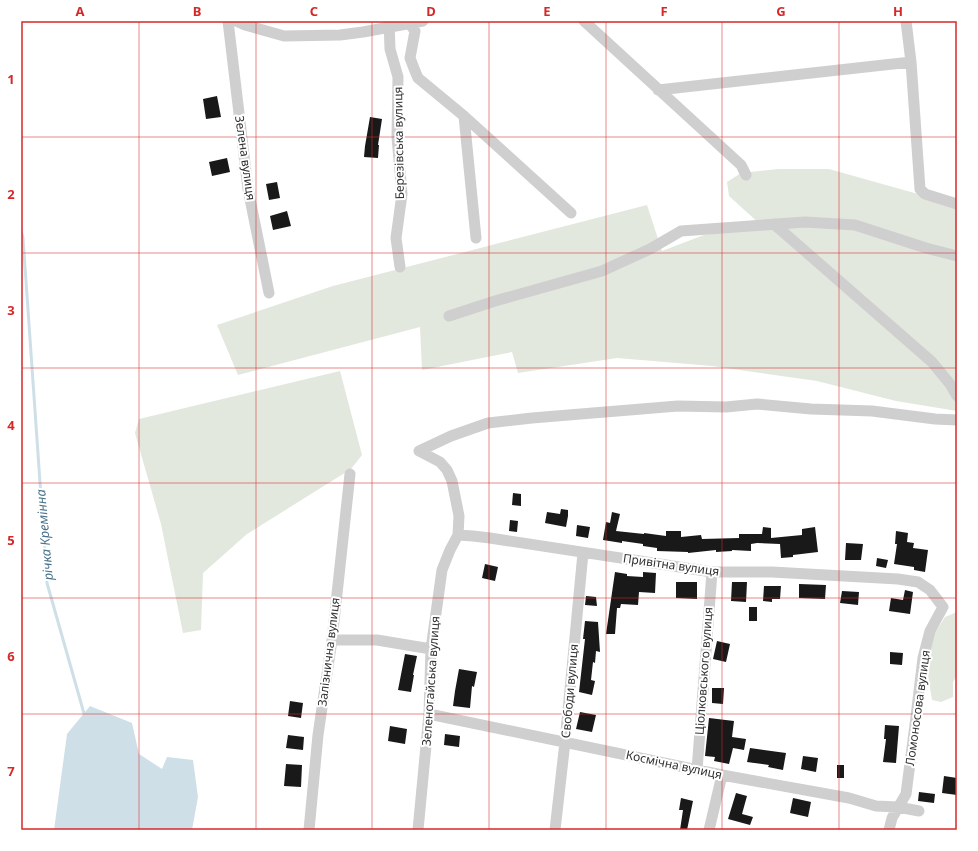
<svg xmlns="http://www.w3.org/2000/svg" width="978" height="851" viewBox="0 0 978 851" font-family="'Noto Sans',sans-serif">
  <rect width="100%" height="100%" fill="#fff"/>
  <path fill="#e2e8dd" d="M778,169h51l128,36v206l-61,-10 -79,-20 -105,-15 -95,-8 -99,15 -6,-21 -90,18 -2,-43 -182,48 -21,-50 116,-39 314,-81 15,46 42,-16 57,-10 -32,-29 -2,-14 14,-9z
    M340,371l22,84 -11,14 -104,65 -44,39 -2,57 -18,3 -22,-109 -26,-91 4,-14z
    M957,612v63l-4,7v15l-12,5 -9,-2 -4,-25 2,-34 15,-24z"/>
  <path fill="#cfdfe8" d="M90,706l42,17 7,31 23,15 5,-12 26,3 5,37 -6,33h-138l13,-96z"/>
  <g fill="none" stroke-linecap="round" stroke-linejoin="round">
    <path stroke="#cfdfe8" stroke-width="3" d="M21,231l2,7 24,345 38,134"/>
  </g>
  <path fill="#191919" d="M217,96l4,21 -15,2 -3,-20z
    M370,117l12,2 -4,26h1l-1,13 -14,-1 1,-11z
    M227,158l3,14 -18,4 -3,-14z
    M277,182l3,16 -11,2 -3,-16z
    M287,211l4,15 -18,4 -3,-14z
    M513,493l8,1v12l-9,-1z
    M561,509l7,1v6l-2,11 -21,-4 2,-11 13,2z
    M612,512l8,2 -4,17 28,3v-1l22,3v-5h15v6l20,-2 1,4 37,-1v-4h23l1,-7 8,1v10l31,-3v-6l13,-2 3,25 -25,3v2l-12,1 -1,-14 -23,-1 -6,1v7l-19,-1v1l-16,1v-2l-28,3v-1l-31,-1v-3l-14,-2v-2l-21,-3v2l-19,-3 3,-18 4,1z
    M510,520l8,1 -1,11 -8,-1z
    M577,525l13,2 -2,11 -12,-2z
    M896,531l12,2 -1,9 7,1 -1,5 15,2 -3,22 -11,-2v-3l-20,-3 3,-20h-2z
    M846,543l17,1 -2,16h-16z
    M877,558l11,2 -2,8 -10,-2z
    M485,564l13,3 -3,14 -13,-3z
    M615,572l12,2v2l16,1v-5l13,1 -1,20 -16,-1 -1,13 -17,-1 -1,4h-3l-2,26h-9z
    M676,582h21v17l-21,-1z
    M732,582h15l-1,20 -15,-1z
    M799,584l27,1 -1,14 -26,-1z
    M764,586h17l-1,13h-8v3l-9,-1z
    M905,590l8,2 -3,22 -21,-3 2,-13 12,2z
    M842,591l17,1 -1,13 -18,-2z
    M586,596l10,1 1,9 -12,-1z
    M749,607h8v14h-8z
    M585,621l13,1 2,30 -4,-1 -1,12 -2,-1 -2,18 4,1 -3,14 -13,-3 6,-53h-2z
    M717,641l13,3 -4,18 -13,-3z
    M890,652l13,1 -1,12 -12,-1z
    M405,654l12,2 -4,19h1l-3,17 -13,-2z
    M459,669l18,3 -3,15 -2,-1 -2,22 -17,-2 2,-15z
    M712,688h12l-1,16 -11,-1z
    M290,701l13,2 -2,15 -13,-2z
    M580,712l16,3 -4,17 -16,-3z
    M709,718l25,3 -2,16 14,2 -2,11 -11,-2 -4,16 -15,-3 1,-4 -10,-1z
    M885,725l14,1 -3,37 -13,-1 3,-23h-2z
    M390,726l17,3 -2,15 -17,-3z
    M445,734l15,2 -1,11 -15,-2z
    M288,735l16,2 -1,13 -17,-2z
    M750,748l36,5 -3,17 -15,-3 1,-2 -22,-3z
    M803,756l15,2 -2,14 -15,-3z
    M286,764l16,1 -1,22 -17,-1z
    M837,765h7v13h-7z
    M944,776l13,2v17l-15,-2z
    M919,792l16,2 -1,9 -16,-2z
    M736,793l11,3 -5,18 11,3 -3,8 -22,-6z
    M681,798l12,3 -6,29h-7l3,-20h-4z
    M793,798l18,4 -3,15 -18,-4z"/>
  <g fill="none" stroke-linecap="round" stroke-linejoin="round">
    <path stroke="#cfcfcf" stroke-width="11" d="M228,21l20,168 21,104
      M236,21l9,4 39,11 56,-1 23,-3 60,-11
      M389,21l1,28 8,28 -1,60 5,57 -6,44 4,29
      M584,21l157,144 5,10
      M906,21l5,41 9,127 5,5 32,10
      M409,23l6,8 -5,27 5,13 3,7 46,38 107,97
      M658,90l253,-28
      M464,116l12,122
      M774,224l158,138 18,22 7,12
      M449,316l46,-15 107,-30 48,-22 31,-18 124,-9 50,3 71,23 31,8
      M419,451l32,-15 37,-13 44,-5 146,-12 48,1 31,-3 54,5 61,2 63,8 22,1
      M458,535l15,1 17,2 222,34h60l126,7 20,3 12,8 13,17 -13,24 -7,27 -8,67 -9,69 -14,24 -3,12
      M332,640h45l54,9
      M429,714l293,61 127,23 27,8 22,1 21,4
      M697,770l15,-198
      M309,830l9,-95 14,-95 18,-166
      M418,830l11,-116 2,-65 11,-79 8,-20 8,-15 1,-19 -7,-35 -5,-11 -7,-8 -21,-11
      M555,830l10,-88 18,-189
      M709,830l13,-55"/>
  </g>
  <path fill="none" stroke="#d62828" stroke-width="1" stroke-opacity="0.55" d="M139,21v809M256,21v809M372,21v809M489,21v809M606,21v809M722,21v809M839,21v809M21,137h936M21,253h936M21,368h936M21,483h936M21,598h936M21,714h936"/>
  <g text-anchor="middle" stroke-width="4" stroke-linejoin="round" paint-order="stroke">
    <g font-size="12" fill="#323232" stroke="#fff">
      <text transform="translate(399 143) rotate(-91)" y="4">Березівська вулиця</text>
      <text transform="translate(245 158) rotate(82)" y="4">Зелена вулиця</text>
      <text transform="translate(671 565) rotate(8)" y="4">Привітна вулиця</text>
      <text transform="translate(329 652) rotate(-83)" y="4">Залізнична вулиця</text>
      <text transform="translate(704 671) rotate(-86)" y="4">Ціолковського вулиця</text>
      <text transform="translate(431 681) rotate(-86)" y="4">Зеленогайська вулиця</text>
      <text transform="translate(570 691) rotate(-85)" y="4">Свободи вулиця</text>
      <text transform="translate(918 708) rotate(-82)" y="4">Ломоносова вулиця</text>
      <text transform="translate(674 765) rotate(12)" y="4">Космічна вулиця</text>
    </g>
    <g font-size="13" font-style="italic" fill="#49738c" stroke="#fff">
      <text transform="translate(44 535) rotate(-95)" y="5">річка Кремінна</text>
    </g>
  </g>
  <rect width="978" height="851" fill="none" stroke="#ffffff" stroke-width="44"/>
  <rect x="22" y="22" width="934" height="807" fill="none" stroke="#d62828" stroke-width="1.5"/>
  <g font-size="13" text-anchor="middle" font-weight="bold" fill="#d62828">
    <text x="80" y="16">A</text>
    <text x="197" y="16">B</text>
    <text x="314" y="16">C</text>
    <text x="431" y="16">D</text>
    <text x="547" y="16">E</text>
    <text x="664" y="16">F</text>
    <text x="781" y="16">G</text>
    <text x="898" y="16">H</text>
    <text x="11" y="84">1</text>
    <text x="11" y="199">2</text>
    <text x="11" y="315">3</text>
    <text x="11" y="430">4</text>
    <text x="11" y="545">5</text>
    <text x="11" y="661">6</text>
    <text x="11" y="776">7</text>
  </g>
</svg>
